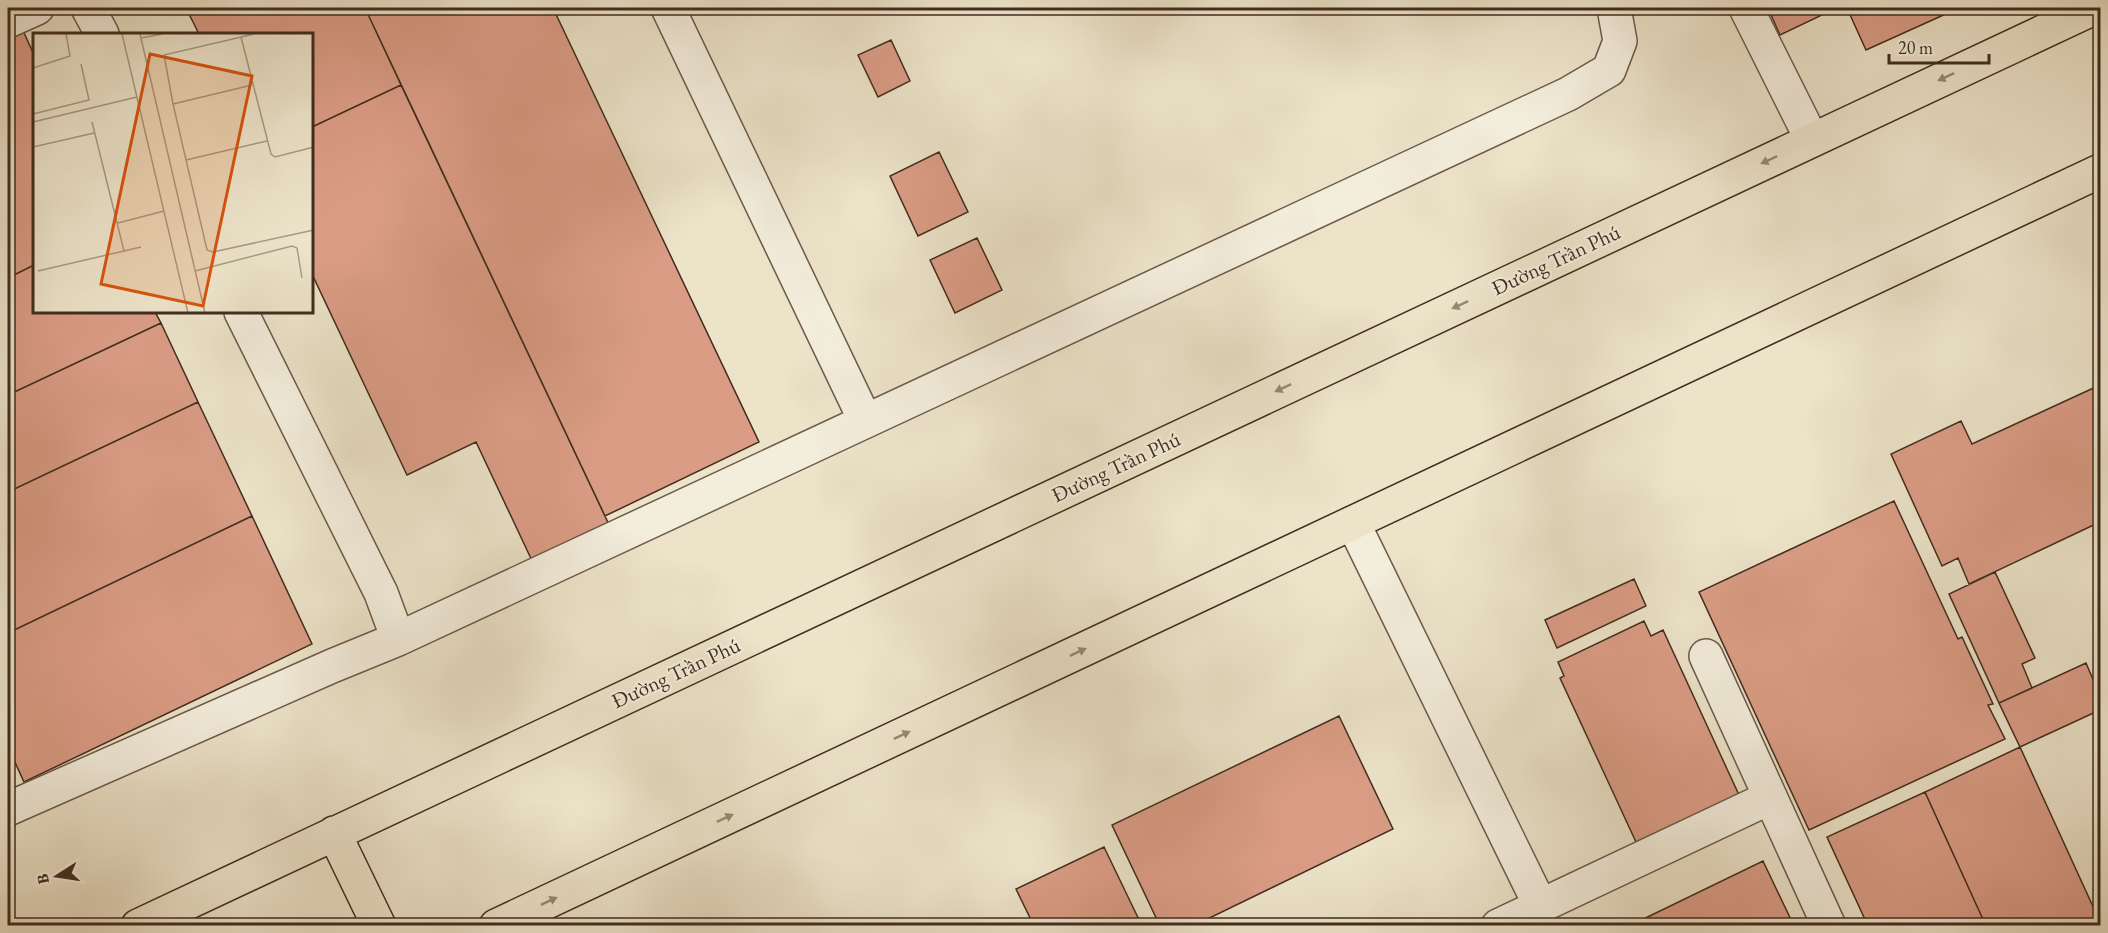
<svg xmlns="http://www.w3.org/2000/svg" width="2108" height="933" viewBox="0 0 2108 933" font-family="'EB Garamond',serif">
  <rect width="100%" height="100%" fill="#ece3c9"/>
  <filter id="stains"><feTurbulence type="fractalNoise" baseFrequency=".00333" numOctaves="4"/><feColorMatrix values="0 0 0 0 .2 0 0 0 0 .09 0 0 0 0 .02 0 0 0 .5 -.17"/></filter>
  <radialGradient id="worn" r=".72"><stop offset=".6" stop-color="#630" stop-opacity="0"/><stop offset="1" stop-color="#630" stop-opacity=".3"/></radialGradient>
  <path fill="#da9c85" stroke="#412c1f" stroke-width="1.5" d="M186,8h179l36,77 -89,42v-93h-113z
    M365,8h188l206,434 -154,74z
    M1768,8h50l4,7 -42,20z
    M1847,8h112l-93,42z
    M21,26l13,29v210l-26,13v-245z
    M891,40l19,41 -32,16 -20,-42z
    M401,85l211,446 -77,36 -59,-125 -69,33 -95,-201v-147z
    M939,152l29,60 -50,24 -28,-60z
    M977,238l25,52 -47,23 -25,-53z
    M34,265v47h121l6,11 -153,72v-117z
    M161,323l37,79 -190,90v-97z
    M2100,385v137l-131,62 -11,-26 -16,8 -51,-112 70,-33 11,23z
    M198,402l54,114 -244,117v-141z
    M1894,501l64,138 4,-2 31,67 -5,1 17,34 -196,91 -110,-238z
    M252,516l60,128 -288,138 -16,-35v-114z
    M1995,572l40,86 -13,6 10,24 -33,15 -50,-109z
    M1634,579l12,27 -89,42 -12,-28z
    M1644,621l7,15 12,-6 76,165 -103,47 -76,-164 4,-2 -6,-14z
    M2086,663l14,33v14l-80,37 -21,-44z
    M1339,716l54,113 -200,97h-33l-48,-101z
    M2020,747l80,175v4h-114l-61,-134z
    M1925,792l61,134h-118l-41,-89z
    M1104,847l38,79h-108l-18,-37z
    M1763,861l31,65h-165z"/>
  <g fill="none" stroke-linecap="round" stroke-linejoin="round">
    <defs>
      <path id="minor" d="M88,8l14,26
        M668,8l197,412
        M1746,8l66,132
        M8,21l29,-13
        M1353,523l187,382
        M398,639l1170,-545 41,-24 11,-29 -6,-33
        M1706,656l123,270
        M8,809l324,-143 66,-27 -17,-46 -140,-281
        M1498,926l271,-128"/>
      <path id="major" d="M334,833l45,93
        M138,926l1956,-918
        M496,926l1604,-755"/>
    </defs>
    <use href="#minor" stroke="#6c5a4a" stroke-width="36"/>
    <use href="#major" stroke="#412c1f" stroke-width="36"/>
    <use href="#minor" stroke="#f3eddc" stroke-width="33"/>
    <use href="#major" stroke="#ece3c9" stroke-width="33"/>
  </g>
  <defs><path id="oneway-solid" d="M-6-.8H1V-3.2L6.5 0L1 3.2V.8H-6Z" transform="scale(1.5)"/></defs>
  <g fill="#968874">
    <use href="#oneway-solid" transform="translate(1946 77) rotate(155)"/>
    <use href="#oneway-solid" transform="translate(1769 160) rotate(155)"/>
    <use href="#oneway-solid" transform="translate(1460 305) rotate(155)"/>
    <use href="#oneway-solid" transform="translate(1283 388) rotate(155)"/>
    <use href="#oneway-solid" transform="translate(1078 652) rotate(-25)"/>
    <use href="#oneway-solid" transform="translate(902 735) rotate(-25)"/>
    <use href="#oneway-solid" transform="translate(725 818) rotate(-25)"/>
    <use href="#oneway-solid" transform="translate(549 901) rotate(-25)"/>
  </g>
  <g text-anchor="middle" stroke-width="4.5" stroke-linejoin="round" paint-order="stroke">
    <g font-size="21" fill="#412c1f" stroke="#f3eddc">
      <text transform="translate(1556 260) rotate(-25)" y="7">Đường Trần Phú</text>
      <text transform="translate(1116 467) rotate(-25)" y="7">Đường Trần Phú</text>
      <text transform="translate(676 673) rotate(-25)" y="7">Đường Trần Phú</text>
    </g>
  </g>
  <g transform="translate(33 33)">
    <rect width="280" height="280" fill="#ece3c9"/>
    <path fill="none" stroke="#a89a85" stroke-width="1.5" d="M89,1l66,279M107,1l65,279M208,4l30,117 4,3 39,-10M108,5l21,-4M0,35l37,-12 -4,-22M219,52l-79,19 -9,-49 90,-21M140,71l34,146 6,2 101,-22M0,81l56,-14 -8,-36M0,89l104,-25M59,89l32,129M0,114l61,-14M153,127l81,-19M85,190l46,-12M5,238l103,-24M162,238l97,-25 5,2 5,30"/>
    <path fill="#d7540e" fill-opacity="0.15" stroke="#d7540e" stroke-width="3" d="M117,21l102,22 -49,230 -102,-22z"/>
    <rect width="280" height="280" fill="none" stroke="#412c1f" stroke-width="3"/>
  </g>
  <rect width="2108" height="933" fill="none" stroke="#ece3c9" stroke-width="30"/>
  <rect x="9" y="9" width="2090" height="915" fill="none" stroke="#412c1f" stroke-width="3"/>
  <rect x="15" y="15" width="2078" height="903" fill="none" stroke="#412c1f" stroke-width="1.5"/>
  <g transform="translate(57 876) rotate(258)" stroke="#f3eddc" stroke-width="4.5" paint-order="stroke">
  <path d="M0-4.5L10 22L0 15L-10 22Z" fill="#412c1f"/>
  <text y="-9" font-size="16" font-weight="bold" text-anchor="middle" fill="#412c1f">B</text>
  </g>
  <path d="M1889 54v9h100v-9" fill="none" stroke="#412c1f" stroke-width="3"/>
  <text x="1898" y="54" font-size="18" fill="#412c1f" stroke="#f3eddc" stroke-width="4.5" paint-order="stroke">20 m</text>
  <rect width="100%" height="100%" filter="url(#stains)"/>
  <rect width="100%" height="100%" fill="url(#worn)"/>
</svg>
